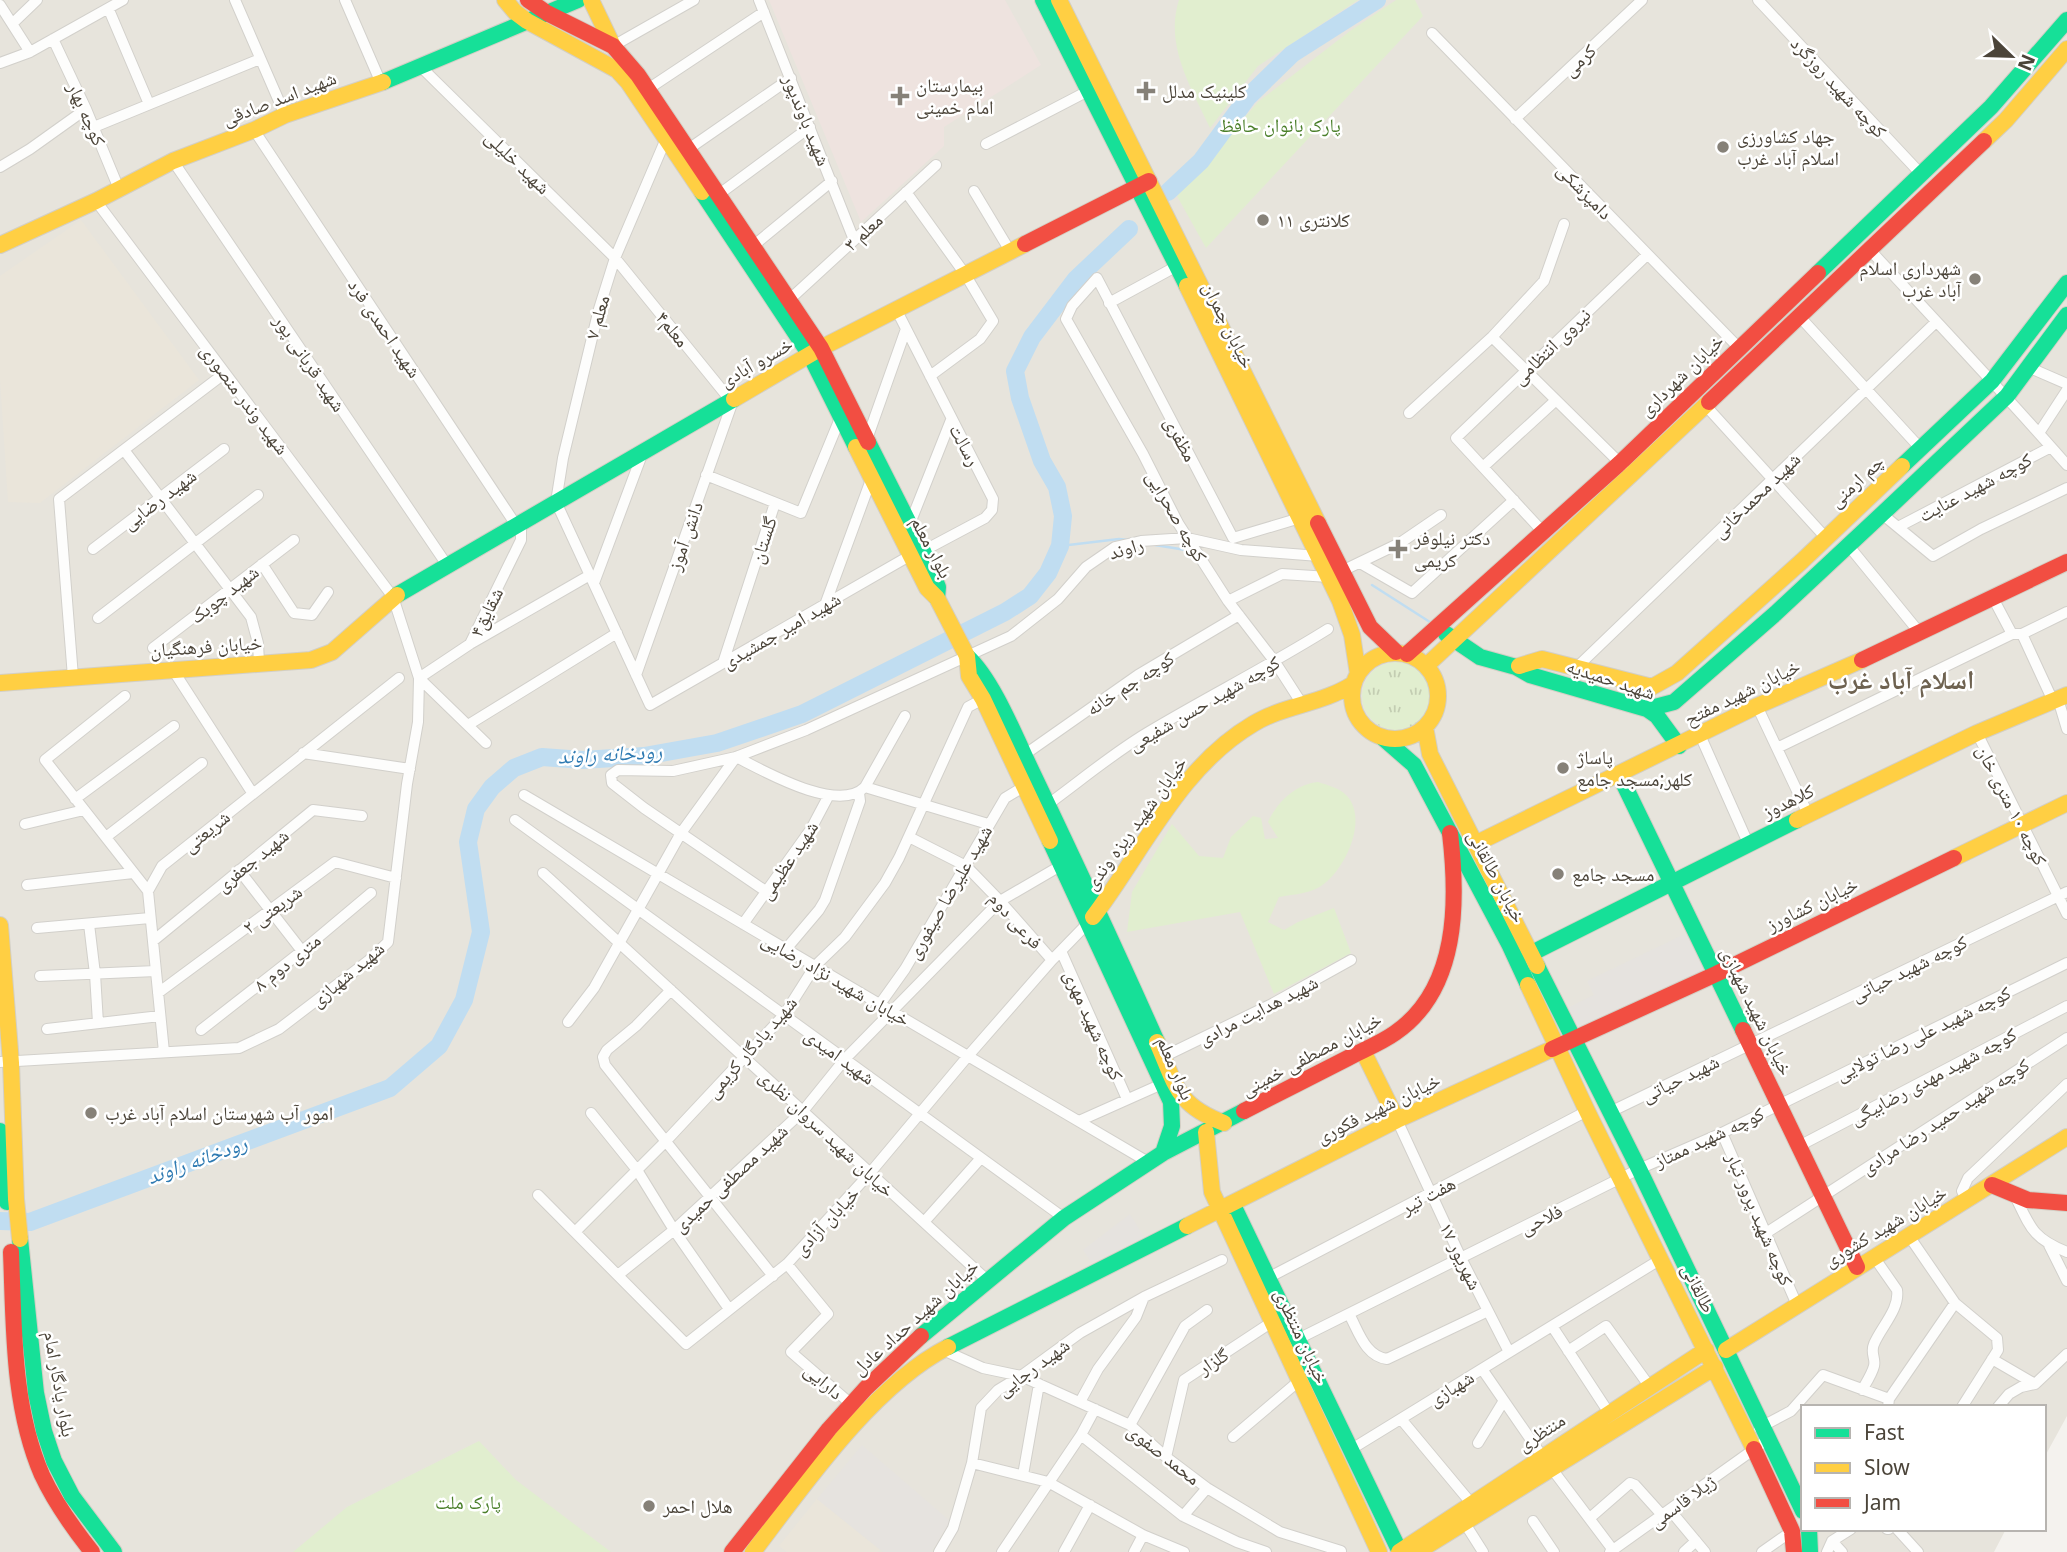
<svg xmlns="http://www.w3.org/2000/svg" width="2067" height="1552" viewBox="0 0 2067 1552" font-family="'Noto Sans','Noto Naskh Arabic',sans-serif">
  <defs>
    <pattern id="grass-tufts" width="24" height="20" patternUnits="userSpaceOnUse" patternTransform="scale(1.75)"><rect width="24" height="20" fill="#e1eecf"/><path d="M3 7l-1-3M5 7V3M7 7l1-3M15 17l-1-3M17 17v-4M19 17l1-3" fill="none" stroke="#c3cdb2"/></pattern>
  </defs>
  <rect width="100%" height="100%" fill="#f4f2ee"/>
  <path fill="#e7e4dc" d="M0,0h2067v1416l-23,42v-51h-241v122h203l-12,23h-1994z"/>
  <path fill="#eae5da" d="M81,220l118,160 -159,123 -32,-1 -8,-123v-103z
    M817,1499l63,51 -2,2h-91l-8,-6z"/>
  <path fill="#eee3df" d="M769,0h236l36,65 -97,62v19l-83,76z"/>
  <path fill="url(#grass-tufts)" d="M1362 696a34 34 0 1 1 68 0a34 34 0 1 1-68 0Z"/>
  <path fill="#e1eecf" d="M1179,0h179l-100,66 -48,62c-18,-39 -46,-83 -31,-128z
    M1396,0h19l8,16 -217,232 -29,-52 81,-94 92,-71z
    M1318,782c9,3 22,6 29,14 21,23 -1,71 -22,87 -13,11 -30,11 -46,14l-11,25 16,8 14,-8 36,-14 17,45 -77,41 -34,-82 -113,20 5,-40 40,-68 27,32 24,2 8,-21 22,-21 8,2 4,21 13,-1 -10,-16c9,-20 28,-38 50,-40z
    M479,1441l37,39 95,72h-318l54,-45z"/>
  <path fill="#e6e3df" d="M1687,933l18,37 -127,62 -11,-24 27,-13 -7,-14z
    M1130,1214l14,23 -52,26 -9,-13z
    M862,1445l88,76 -19,31h-48l-66,-53z"/>
  <g fill="none" stroke-linecap="round" stroke-linejoin="round">
    <path stroke="#c0ddf1" stroke-width="2.5" d="M1155,545l31,5
      M1060,546l59,-7 9,1
      M1372,585l61,39"/>
    <path stroke="#c0ddf1" stroke-width="18" d="M1168,192l33,-31 47,-64 44,-43 85,-54
      M0,1221l30,1 360,-134 49,-42 25,-46 17,-68 -13,-90 8,-33 16,-22 22,-19 28,-11 41,3 61,-4 73,-13 85,-29 203,-102 25,-16 18,-23 12,-27 3,-30 -6,-29 -15,-26 -22,-63 -5,-27 17,-34 44,-58 53,-50"/>
    <defs>
      <path id="street" d="M235,0l50,115
        M345,0l36,83
        M759,0l95,240
        M1758,0l162,173
        M0,5l30,47
        M109,10l40,94
        M12,24l25,-24
        M1432,33l307,315
        M53,39l33,70 33,80
        M613,46l81,-46
        M0,63l30,-11 93,-52
        M420,66l195,192 116,143
        M648,89l116,-77
        M1515,119l127,-119
        M94,127l166,-68
        M254,130l262,395
        M665,141l-50,117 -16,51 -36,149 -7,44 94,203 261,-150
        M986,144l102,-53
        M687,150l104,-72
        M173,161l274,404
        M0,167l30,-18 56,-40
        M974,191l36,60
        M906,192l59,82 28,47 -13,18 -50,37
        M718,195l92,-68
        M753,246l79,-65
        M1870,250c66,71 133,142 197,215
        M789,300l147,-135
        M1109,303l68,-37
        M896,309l97,190 -1,11 -7,8 -62,33
        M1800,317l121,132
        M1492,337l131,129
        M2028,367l39,17
        M1706,406l120,132
        M1409,413l83,-76 52,-56 20,-57
        M2039,433l28,-43
        M867,439l39,-110
        M124,450l127,167 7,26 1,20
        M1483,467l72,-66
        M706,475l95,38 40,-97
        M1882,514l51,42 48,-27 86,-41
        M1300,518l-67,20 -136,-260 -25,28 -6,13 77,135 35,69 50,78 47,61 27,42
        M909,526l42,-106
        M1898,527l153,-80
        M1543,532l-87,-94 191,-183
        M1848,545l71,87
        M93,549l131,-100
        M1360,563l52,30 102,-93
        M262,564l32,49 18,2 16,-23
        M1342,571l58,-28 41,-28
        M594,583l49,-131
        M1993,598l19,36h10l31,67
        M1228,601l54,-27 47,3
        M825,605l47,-128
        M98,618l160,-123
        M2022,634l45,-22
        M470,644l120,-69
        M153,648l141,-108
        M723,663l52,-160
        M1576,668l360,-346
        M173,670l80,124
        M636,675l98,-277
        M73,677l-14,-178 166,-126
        M125,696l-80,64 103,131
        M2058,699l9,30
        M1757,706l51,108
        M468,725l149,-92
        M1977,733l90,181
        M1700,735l48,108
        M486,743l-67,-65 51,-34 51,-104v-17
        M1777,748l235,-114
        M303,753l107,16
        M1024,755l114,-80 101,-60
        M865,787l123,37
        M524,795l624,367
        M75,799l99,-73
        M1047,805c33,-24 65,-51 100,-72 60,-36 122,-67 181,-104
        M515,820l549,398
        M25,824l59,-14
        M106,837l96,-74
        M909,837l57,29 34,35 52,59
        M239,870l63,81
        M543,873l444,407
        M27,885l106,-12
        M767,892l-123,-84 -32,-25 -1,-8 7,-5 55,1 63,-14 70,-27 205,-94 47,-37 28,-32 29,-20 26,-6 46,-3 54,12 78,6
        M89,924l6,50 3,49
        M743,924l68,-95 18,-34
        M37,928l113,-10
        M153,941l160,-131 49,6
        M786,949l33,-39 6,-10 35,-99 -1,-8
        M1061,951l66,148
        M40,976l116,-5
        M671,990l-35,36 -29,24 -4,7 2,8 168,211
        M158,993l177,-131 61,16
        M880,1004l25,-35 100,-171 20,-12
        M568,1022l26,-34 87,-155 55,-76c28,14 102,57 129,30l40,-71
        M47,1029l113,-13
        M201,1030l101,-79 69,-58
        M164,1052l-16,-161 14,-25 237,-188
        M1163,1057l107,-52 81,-45
        M0,1062l239,-14 40,-19 89,-68 20,-19 19,-158 11,-62 1,-44 -26,-81 -297,-396
        M1610,1112l457,-220
        M591,1113l46,57 37,60 55,79
        M1397,1120l64,138 48,94
        M1079,1121l83,-37
        M1722,1133l75,172
        M1799,1146l268,-140
        M538,1195l148,149 101,-80 83,-91 98,-117 84,-96 35,-36
        M2016,1198c15,31 18,41 51,54
        M1967,1201l-5,-10 6,-13 99,-94
        M924,1222l57,-64
        M575,1232l91,-91 118,-126 31,-49 30,-29 40,-54 14,-25 69,-151 15,-8
        M1766,1233l301,-195
        M1909,1236l46,67 42,35 1,12 -36,57
        M2049,1245l18,36
        M787,1264l41,50 -37,38 60,52
        M618,1275l56,-45 129,-119 42,-52 155,-158 67,-39
        M1264,1280l323,-169
        M1349,1314c10,18 16,42 38,45l101,-48
        M1552,1326l57,87
        M1298,1339l341,-170 83,-36 345,-170
        M943,1350l40,18 38,8 109,49 36,32 41,31 73,44 61,19
        M1568,1351l38,-25 44,61
        M1992,1359l43,25
        M1482,1369l60,87
        M1862,1390c4,-7 10,-16 12,-24 2,-8 -4,-13 0,-22 7,-17 26,-35 23,-54l-23,-33
        M1080,1402l18,-33 38,-52 8,-20
        M1888,1407l1,-8 66,-96
        M1998,1407l11,-13 12,-7 14,-3 32,-30
        M1401,1419l70,84
        M1130,1425l55,-99 22,-16
        M1759,1428l32,-17 32,-36 66,24
        M1081,1435l102,81 54,26 29,10
        M1233,1437l67,-57
        M1478,1443l25,-41
        M1350,1450l311,-191
        M1166,1457l18,-77 88,-58
        M972,1463l76,19 95,53 41,17
        M1552,1469l61,81
        M1023,1475l16,-91
        M1670,1510l35,42
        M1183,1516l24,-28
        M1591,1517l39,-34 5,2 27,30
        M1533,1521l21,31
        M1464,1522l19,30
        M1887,1529h2
        M1897,1529l21,23
        M1832,1541l10,11
        M939,1552l14,-24 19,-65 9,-55 17,-18 23,-14 59,-43 64,-36 78,-37
        M1002,1552l79,-117 14,-26
        M1064,1552l26,-47
        M1134,1552l9,-17
        M1610,1552l157,-112
        M1684,1552l12,-11
        M1762,1552l30,-21
        M1827,1552l5,-11 19,-12"/>
      <path id="fast" d="M1043,0l144,286
        M383,82l195,-82
        M702,192l108,163 46,92
        M1818,273l173,-166 76,-87
        M868,442l55,109 15,36 -1,11
        M1902,466l90,-85 75,-98
        M397,595l337,-196
        M1446,634l34,23 36,10 14,8 117,34 10,7 22,30
        M967,656c27,25 50,85 67,120 42,88 83,176 123,266
        M1647,709l27,-7 102,-89 106,-99 125,-118 60,-81
        M1383,738l31,27 95,179 19,41
        M1619,774l124,256
        M1050,841l121,261 1,24 -9,27
        M1530,954l267,-134
        M1537,966l102,203 164,342
        M0,1131l7,71
        M1233,1205l167,347
        M20,1239l16,154 8,38 10,30 18,35 42,56
        M921,1336l143,-118 99,-65 81,-42
        M948,1347l239,-121
        M1809,1529l1,23"/>
      <path id="slow" d="M505,0l10,12 12,9 90,49 11,12 74,110
        M591,0l22,46
        M1059,0l259,523
        M1984,141l22,-21 61,-71
        M0,245l96,-44 77,-40 81,-31 31,-15 98,-33
        M1187,286l153,315 12,34 6,39
        M734,399l87,-51 204,-104
        M856,447l71,141 10,10 30,58 2,20 14,23 67,142
        M1352 696a43 43 0 1 1 86 0a43 43 0 1 1-86 0Z
        M1426,666l283,-264
        M1519,666l23,-7 110,28
        M0,683l311,-23 21,-8 65,-57
        M1652,687l25,-14 125,-112 100,-95
        M1425,727l5,27 107,212
        M1797,820l180,-87 90,-38
        M1475,844l282,-138 105,-46
        M1954,858l113,-55
        M1093,917c50,-66 87,-150 160,-193 31,-19 69,-20 100,-40
        M0,925l11,138 5,136 4,40
        M1528,985l59,126 167,338
        M1157,1042c19,43 19,63 67,81
        M1363,1051l34,69
        M1206,1132l6,60 167,360
        M1187,1226l210,-106 155,-71
        M1726,1350l341,-213
        M753,1552c51,-67 119,-166 195,-205
        M1399,1552l307,-202
        M1417,1552l298,-185"/>
      <path id="jam" d="M528,0l19,13 66,33 25,29 183,273 47,94
        M1025,244l124,-63
        M1709,402l275,-261
        M1318,523l52,104 26,25
        M1407,654l213,-191 198,-190
        M1862,660l205,-98
        M1743,1030l114,237
        M1552,1049l164,-75 238,-116
        M1244,1111c35,-18 69,-35 104,-53 15,-8 33,-15 47,-25 64,-44 63,-132 55,-200
        M1992,1185l36,15 39,3
        M11,1252c3,74 1,154 31,223 13,28 31,53 50,77
        M1754,1449l38,82 2,21
        M732,1552l97,-123 37,-41 55,-52"/>
    </defs>
    <use href="#street" stroke="#d2d0cb" stroke-width="12"/>
    <use href="#fast" stroke="#d3cfc5" stroke-width="18"/>
    <use href="#slow" stroke="#d3cfc5" stroke-width="18"/>
    <use href="#jam" stroke="#d3cfc5" stroke-width="18"/>
    <use href="#street" stroke="#fdfdfc" stroke-width="10"/>
    <use href="#fast" stroke="#16e098" stroke-width="16"/>
    <use href="#slow" stroke="#ffcf43" stroke-width="16"/>
    <use href="#jam" stroke="#f24e42" stroke-width="16"/>
  </g>
  <g fill="#868178" stroke="#fff" stroke-width="2.5">
    <path d="M1142.5 80.5h7v7h7v7h-7v7h-7v-7h-7v-7h7z"/>
    <path d="M896.5 85.5h7v7h7v7h-7v7h-7v-7h-7v-7h7z"/>
    <circle cx="1723" cy="147" r="7"/>
    <circle cx="1263" cy="220" r="7"/>
    <circle cx="1975" cy="279" r="7"/>
    <path d="M1394.5 538.5h7v7h7v7h-7v7h-7v-7h-7v-7h7z"/>
    <circle cx="1563" cy="768" r="7"/>
    <circle cx="1558" cy="874" r="7"/>
    <circle cx="91" cy="1113" r="7"/>
    <circle cx="649" cy="1506" r="7"/>
  </g>
  <g text-anchor="middle" stroke-width="5" stroke-linejoin="round" paint-order="stroke">
    <g font-size="19" fill="#4b4439" stroke="#fff">
      <text transform="translate(1579 60) rotate(-43)" y="7">کرمی</text>
      <text transform="translate(1839 87) rotate(47)" y="7">کوچه شهید روزگرد</text>
      <text transform="translate(279 98) rotate(-21)" y="7">شهید اسد صادقی</text>
      <text transform="translate(87 114) rotate(66)" y="7">کوچه بهار</text>
      <text transform="translate(807 120) rotate(68)" y="7">شهید باوندپور</text>
      <text transform="translate(518 162) rotate(44)" y="7">شهید خلیلی</text>
      <text transform="translate(1585 191) rotate(46)" y="7">دامپزشکی</text>
      <text transform="translate(863 232) rotate(-43)" y="7">معلم ۳</text>
      <text transform="translate(597 317) rotate(-74)" y="7">معلم ۷</text>
      <text transform="translate(1229 325) rotate(64)" y="7">خیابان چمران</text>
      <text transform="translate(385 328) rotate(56)" y="7">شهید احمدی فرد</text>
      <text transform="translate(673 329) rotate(51)" y="7">معلم۴</text>
      <text transform="translate(1551 346) rotate(-44)" y="7">نیروی انتظامی</text>
      <text transform="translate(756 362) rotate(-30)" y="7">خسرو آبادی</text>
      <text transform="translate(310 363) rotate(56)" y="7">شهید قربانی پور</text>
      <text transform="translate(1681 375) rotate(-44)" y="7">خیابان شهرداری</text>
      <text transform="translate(245 399) rotate(53)" y="7">شهید وندر منصوری</text>
      <text transform="translate(1181 439) rotate(62)" y="7">مظفری</text>
      <text transform="translate(965 445) rotate(62)" y="7">رسالت</text>
      <text transform="translate(1856 481) rotate(-43)" y="7">چم ارمنی</text>
      <text transform="translate(1975 487) rotate(-28)" y="7">کوچه شهید عنایت</text>
      <text transform="translate(1756 495) rotate(-44)" y="7">شهید محمدخانی</text>
      <text transform="translate(159 499) rotate(-37)" y="7">شهید رضایی</text>
      <text transform="translate(1177 516) rotate(60)" y="7">کوچه صحرایی</text>
      <text transform="translate(685 536) rotate(-71)" y="7">دانش آموز</text>
      <text transform="translate(763 540) rotate(-72)" y="7">گلستان</text>
      <text transform="translate(932 547) rotate(62)" y="7">بلوار معلم</text>
      <text transform="translate(1126 548) rotate(-17)" y="7">راوند</text>
      <text transform="translate(224 594) rotate(-38)" y="7">شهید چوبک</text>
      <text transform="translate(486 612) rotate(-64)" y="7">شقایق۴</text>
      <text transform="translate(781 630) rotate(-30)" y="7">شهید امیر جمشیدی</text>
      <text transform="translate(206 646) rotate(-4)" y="7">خیابان فرهنگیان</text>
      <text transform="translate(1611 679) rotate(18)" y="7">شهید حمیدیه</text>
      <text transform="translate(1130 683) rotate(-33)" y="7">کوچه جم خانه</text>
      <text transform="translate(1742 692) rotate(-26)" y="7">خیابان شهید مفتح</text>
      <text transform="translate(1204 703) rotate(-30)" y="7">کوچه شهید حسن شفیعی</text>
      <text transform="translate(1788 801) rotate(-26)" y="7">کلاهدوز</text>
      <text transform="translate(2012 805) rotate(63)" y="7">کوچه ۱۰ متری خان</text>
      <text transform="translate(1135 823) rotate(-54)" y="7">خیابان شهید ریزه وندی</text>
      <text transform="translate(206 831) rotate(-39)" y="7">شریعتی</text>
      <text transform="translate(252 860) rotate(-39)" y="7">شهید جعفری</text>
      <text transform="translate(788 860) rotate(-56)" y="7">شهید عظیمی</text>
      <text transform="translate(1497 876) rotate(62)" y="7">خیابان طالقانی</text>
      <text transform="translate(949 892) rotate(-60)" y="7">شهید علیرضا صیفوری</text>
      <text transform="translate(1812 904) rotate(-26)" y="7">خیابان کشاورز</text>
      <text transform="translate(272 909) rotate(-36)" y="7">شریعتی ۲</text>
      <text transform="translate(1016 920) rotate(48)" y="7">فرعی دوم</text>
      <text transform="translate(287 962) rotate(-39)" y="7">۸ متری دوم</text>
      <text transform="translate(1909 968) rotate(-26)" y="7">کوچه شهید حیاتی</text>
      <text transform="translate(347 974) rotate(-40)" y="7">شهید شهبازی</text>
      <text transform="translate(836 979) rotate(30)" y="7">خیابان شهید نژاد رضایی</text>
      <text transform="translate(1258 1010) rotate(-27)" y="7">شهید هدایت مرادی</text>
      <text transform="translate(1757 1011) rotate(64)" y="7">خیابان شهید شهبازی</text>
      <text transform="translate(1094 1025) rotate(66)" y="7">کوچه شهید مهری</text>
      <text transform="translate(1923 1033) rotate(-26)" y="7">کوچه شهید علی رضا تولایی</text>
      <text transform="translate(751 1047) rotate(-49)" y="7">شهید یادگار کریمی</text>
      <text transform="translate(1311 1054) rotate(-28)" y="7">خیابان مصطفی خمینی</text>
      <text transform="translate(840 1056) rotate(36)" y="7">شهید امیدی</text>
      <text transform="translate(1176 1068) rotate(67)" y="7">بلوار معلم</text>
      <text transform="translate(1933 1076) rotate(-28)" y="7">کوچه شهید مهدی رضابیگی</text>
      <text transform="translate(1680 1078) rotate(-26)" y="7">شهید حیاتی</text>
      <text transform="translate(1378 1108) rotate(-26)" y="7">خیابان شهید فکوری</text>
      <text transform="translate(1945 1116) rotate(-33)" y="7">کوچه شهید حمید رضا مرادی</text>
      <text transform="translate(827 1133) rotate(43)" y="7">خیابان شهید سروان نظری</text>
      <text transform="translate(1709 1137) rotate(-25)" y="7">کوچه شهید ممتاز</text>
      <text transform="translate(730 1178) rotate(-43)" y="7">شهید مصطفی حمیدی</text>
      <text transform="translate(1428 1195) rotate(-28)" y="7">هفت تیر</text>
      <text transform="translate(1541 1219) rotate(-26)" y="7">فلاحی</text>
      <text transform="translate(1760 1219) rotate(67)" y="7">کوچه شهید پرور تبار</text>
      <text transform="translate(826 1221) rotate(-47)" y="7">خیابان آزادی</text>
      <text transform="translate(1885 1226) rotate(-31)" y="7">خیابان شهید کشوری</text>
      <text transform="translate(1461 1256) rotate(64)" y="7">۱۷ شهریور</text>
      <text transform="translate(1699 1288) rotate(64)" y="7">طالقانی</text>
      <text transform="translate(915 1317) rotate(-42)" y="7">خیابان شهید حداد عادل</text>
      <text transform="translate(1302 1336) rotate(65)" y="7">خیابان منتظری</text>
      <text transform="translate(1213 1361) rotate(-33)" y="7">گلزار</text>
      <text transform="translate(1033 1367) rotate(-36)" y="7">شهید رجایی</text>
      <text transform="translate(824 1381) rotate(41)" y="7">دارایی</text>
      <text transform="translate(60 1384) rotate(80)" y="7">بلوار یادگار امام</text>
      <text transform="translate(1451 1388) rotate(-32)" y="7">شهبازی</text>
      <text transform="translate(1541 1432) rotate(-33)" y="7">منتظری</text>
      <text transform="translate(1164 1454) rotate(38)" y="7">محمد صفوی</text>
      <text transform="translate(1682 1501) rotate(-36)" y="7">ژیلا قاسمی</text>
    </g>
    <g font-size="19" fill="#4b4439" stroke="#fff" text-anchor="start">
      <text x="916" y="92">بیمارستان<tspan x="916" dy="22">امام خمینی</tspan></text>
      <text x="1162" y="98">کلینیک مدلل</text>
      <text x="1737" y="143">جهاد کشاورزی<tspan x="1737" dy="22">اسلام آباد غرب</tspan></text>
      <text x="1277" y="227">کلانتری ۱۱</text>
      <text x="1961" y="275" text-anchor="end">شهرداری اسلام<tspan x="1961" dy="22">آباد غرب</tspan></text>
      <text x="1414" y="545">دکتر نیلوفر<tspan x="1414" dy="22">کریمی</tspan></text>
      <text x="1577" y="764">پاساژ<tspan x="1577" dy="22">کلهر;مسجد جامع</tspan></text>
      <text x="1572" y="881">مسجد جامع</text>
      <text x="105" y="1120">امور آب شهرستان اسلام آباد غرب</text>
      <text x="663" y="1513">هلال احمر</text>
    </g>
    <g font-size="19" fill="#4a7f2a" stroke="#fff">
      <text x="1280" y="132">پارک بانوان حافظ</text>
      <text x="468" y="1509">پارک ملت</text>
    </g>
    <g font-size="21" font-style="italic" fill="#2e7ab2" stroke="#fff">
      <text transform="translate(610 754) rotate(-3)" y="7">رودخانه راوند</text>
      <text transform="translate(197 1160) rotate(-20)" y="7">رودخانه راوند</text>
    </g>
    <g font-size="26" font-weight="bold" fill="#6e6250" stroke="#fff">
      <text x="1901" y="689">اسلام آباد غرب</text>
    </g>
  </g>
  <rect x="1801" y="1405" width="245" height="126" fill="#ffffff" stroke="#b7b4b0" stroke-width="2"/>
  <rect x="1815" y="1428" width="35" height="10" fill="#16e098" stroke="#b7b4b0" stroke-width="2"/>
  <text x="1864" y="1440" font-size="21" fill="#4b4439">Fast</text>
  <rect x="1815" y="1463" width="35" height="10" fill="#ffcf43" stroke="#b7b4b0" stroke-width="2"/>
  <text x="1864" y="1475" font-size="21" fill="#4b4439">Slow</text>
  <rect x="1815" y="1498" width="35" height="10" fill="#f24e42" stroke="#b7b4b0" stroke-width="2"/>
  <text x="1864" y="1510" font-size="21" fill="#4b4439">Jam</text>
  <g transform="translate(2011 56) rotate(113)" stroke="#ffffff" stroke-width="5" paint-order="stroke">
  <path d="M0-5L12 26L0 18L-12 26Z" fill="#4b4439"/>
  <text y="-10" font-size="19" font-weight="bold" text-anchor="middle" fill="#4b4439">N</text>
  </g>
</svg>
